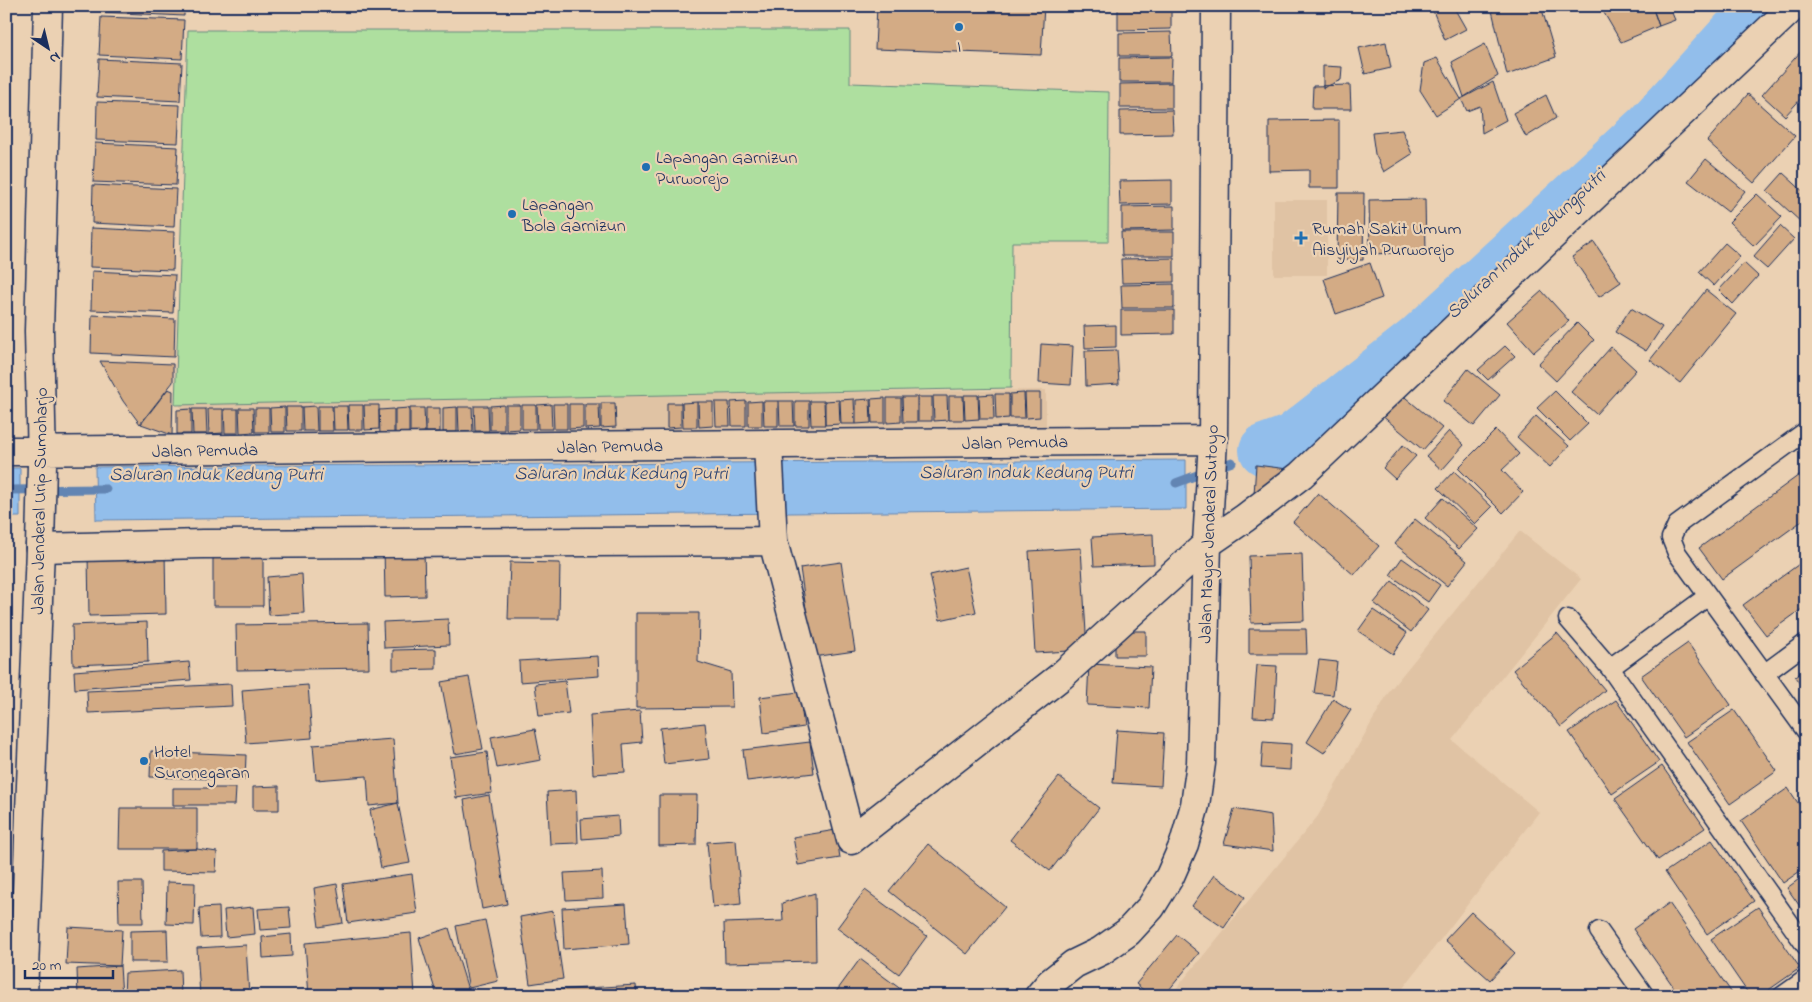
<svg xmlns="http://www.w3.org/2000/svg" width="1812" height="1002" viewBox="0 0 1812 1002" font-family="'Indie Flower',sans-serif">
  <rect width="100%" height="100%" fill="#ebd1b3"/>
  <filter id="ink" filterUnits="userSpaceOnUse"><feTurbulence type="fractalNoise" baseFrequency=".02" numOctaves="2"/><feDisplacementMap in="SourceGraphic" scale="10" xChannelSelector="R" yChannelSelector="G"/><feConvolveMatrix kernelMatrix="1 2 1 2 8 2 1 2 1" color-interpolation-filters="sRGB"/></filter>
  <g filter="url(#ink)">
    <path fill="#e0c3a4" d="M1274,200h53v75h-53z
      M1046,390v41l-866,10v-41z
      M1520,531l61,48 -129,161 87,72 -142,184h-227l148,-180 72,-126z"/>
    <path fill="#aedf9f" stroke="#64877e" d="M188,30h662v53l259,9 -1,150h-96l-1,146 -836,17z"/>
    <path fill="#92beeb" stroke="#6285b3" d="M1186,460v49l-1090,11 -1,-53z
      M6,468h14v49h-14z"/>
    <g fill="none" stroke-linecap="round" stroke-linejoin="round">
      <path stroke="#6285b3" stroke-width="9" d="M1176,483l56,-21
        M6,490l100,-1"/>
      <path stroke="#92beeb" stroke-width="52" d="M1265,450l27,-10 125,-98 234,-216 109,-120"/>
    </g>
    <path fill="#d3ab85" stroke="#1b2f5e" d="M101,6h83v10l-83,-4z
      M877,6h167l-3,49 -166,-6z
      M1118,6h53v23l-53,1z
      M1431,6h22l13,23 -21,11z
      M1491,6h50l15,51 -49,18z
      M1600,6h52l7,20 -38,16z
      M1652,6h17l6,14 -16,6z
      M101,17l83,3 -2,39 -83,-4z
      M1171,32l1,24h-53v-23z
      M1386,42l5,26 -26,6 -6,-26z
      M1485,44l13,32 -34,21 -12,-35z
      M1803,49l3,2v42l-21,23 -23,-21z
      M1172,57l-1,25h-52v-24z
      M1437,58l24,41 -25,16 -16,-25 4,-27z
      M99,59l83,4 -2,38 -83,-4z
      M1323,66l19,1 -1,13 -18,8z
      M1493,82l13,38 -24,13 -2,-27 -13,5 -6,-12z
      M1172,83v25h-52v-24z
      M1350,85l1,24h-39l1,-23z
      M1748,94l47,42 -41,47 -47,-42z
      M1546,95l10,23 -30,19 -13,-24z
      M97,102l83,3 -2,38 -82,-3z
      M1172,110l1,24 -53,1v-24z
      M1339,120v68h-30v-18l-40,1v-50z
      M1402,130l10,24 -28,18 -9,-18 -3,-21z
      M95,143l83,4 -2,38 -83,-3z
      M1706,159l39,32 -17,21 -40,-31z
      M1783,173l23,21v25l-4,4 -35,-32z
      M1172,180v24l-52,1 -1,-24z
      M93,185l83,4 -2,38 -82,-4z
      M1338,193h26l-1,67h-26z
      M1757,194l25,23 -28,29 -25,-24z
      M1425,199l1,53 -56,2 -1,-54z
      M1174,206v24l-52,1v-24z
      M1780,226l14,13 -27,30 -14,-12z
      M91,228l83,4 -1,38 -83,-3z
      M1121,232h53v24h-52z
      M1594,242l27,40 -22,15 -27,-40z
      M1725,243l15,13 -26,30 -15,-14z
      M1174,258v24l-52,1 -1,-24z
      M1370,263l12,35 -46,16 -12,-35z
      M1744,263l14,13 -25,28 -14,-14z
      M92,271l83,4 -2,38 -82,-3z
      M1174,284v24h-52l-1,-23z
      M1706,290l30,24 -56,69 -30,-23z
      M1542,291l27,30 -35,31 -27,-30z
      M1631,308l31,19 -16,24 -31,-19z
      M1121,310h53v24l-53,1z
      M92,315l83,4 -1,38 -83,-4z
      M1577,323l17,17 -38,41 -18,-17z
      M1116,325v22l-31,1 -1,-22z
      M1041,344l32,2 -2,39 -32,-2z
      M1505,346l10,10 -27,24 -10,-10z
      M1611,347l25,23 -40,44 -25,-22z
      M1117,350l2,34 -33,2 -1,-35z
      M100,361l73,3v18l-33,42 -17,-23z
      M1468,369l32,26 -26,31 -31,-25z
      M168,389l5,2 -1,44 -31,-11z
      M1555,391l33,33 -18,17 -33,-33z
      M1024,393l1,25h-15v-24z
      M1025,393h15v24l-14,1z
      M1400,393l42,35 -19,22 -42,-35z
      M993,394l1,25h-14l-1,-24z
      M995,394h14v24l-13,1z
      M964,395h14l1,24 -14,1z
      M933,396h14l1,24 -14,1z
      M949,396h14l1,24h-15z
      M902,397h15v25h-14z
      M918,397h14v24h-14z
      M885,398v25h-13l-1,-24z
      M887,398h14v24l-14,1z
      M854,399l1,25h-14l-1,-24z
      M870,399l1,24 -15,1v-24z
      M839,400l1,24 -15,1v-24z
      M746,401v25h-14l-1,-24z
      M762,401v25h-14v-24z
      M763,401h15v25h-14z
      M779,401h14l1,25h-14z
      M795,401h14v25h-14z
      M810,401h14l1,24h-14z
      M697,402v25h-14l-1,-24z
      M698,402h15v24l-14,1z
      M715,402h14l1,24h-14z
      M601,403h14l1,24 -15,1z
      M667,403h14v24l-14,1z
      M551,404l1,25h-14l-1,-24z
      M553,404h14v25h-13z
      M569,404h14v24l-14,1z
      M585,404h14l1,24 -15,1z
      M348,405h15v25h-14z
      M364,405h15v24l-14,1z
      M504,405v25h-14v-24z
      M506,405h14v24l-14,1z
      M522,405h14v24h-14z
      M316,406l1,25h-14l-1,-24z
      M318,406h14l1,25h-15z
      M333,406h14l1,24h-14z
      M474,406h14l1,25h-14z
      M285,407v25h-14l-1,-24z
      M286,407h15v24h-14z
      M457,407v25h-14v-24z
      M458,407h14l1,24 -14,1z
      M239,408h14l1,24 -14,1z
      M255,408h14v24h-14z
      M409,408v25h-14v-24z
      M410,408h14l1,24 -15,1z
      M426,408h14v24h-14z
      M191,409v25h-14v-24z
      M192,409h14l1,25h-14z
      M208,409h15v24l-14,1z
      M224,409h14v24h-13z
      M394,409v24l-14,1 -1,-24z
      M1536,416l33,30 -19,21 -33,-30z
      M1496,430l23,24 -17,16 21,22 -20,21 -45,-45z
      M1449,431l15,14 -22,25 -16,-14z
      M1403,445l13,11 -21,23 -12,-11z
      M1256,465l40,5 -42,24z
      M1806,470v48l-84,61 -23,-31z
      M1454,471l38,36 -17,17 -37,-36z
      M1318,493l61,53 -25,29 -61,-53z
      M1443,498l35,31 -19,20 -34,-31z
      M1415,519l52,42 -20,25 -52,-42z
      M1153,534l1,30 -60,2 -2,-29z
      M424,547l1,49 -40,1 -1,-49z
      M1081,548l6,102 -52,3 -6,-102z
      M165,552l1,62 -77,2 -1,-62z
      M1302,554l2,67 -53,2 -2,-67z
      M213,558h50v48h-50z
      M1402,558l38,27 -12,17 -38,-27z
      M1806,559v47l-40,29 -23,-30z
      M510,562l50,1 -1,56h-51z
      M841,562l14,89 -42,6 -13,-89z
      M966,567l10,45 -36,8 -10,-45z
      M302,574l2,39 -35,2 -2,-38z
      M1392,581l36,29 -17,22 -37,-29z
      M1373,610l34,23 -14,21 -35,-23z
      M636,613h63l-1,49 33,10 1,35 -96,1z
      M448,619l1,26 -65,3 -1,-26z
      M147,622l1,40 -75,3 -1,-40z
      M368,623l1,45 -132,2 -1,-45z
      M1249,629h57l1,25h-58z
      M1115,631h31v25h-31z
      M1557,633l48,57 -44,37 -48,-57z
      M1688,643l43,62 -47,32 -43,-61z
      M436,649v20l-43,1v-20z
      M598,656l1,20 -79,6 -1,-21z
      M1319,660l18,2 -4,33 -19,-2z
      M189,662l2,18 -116,9 -1,-18z
      M1089,664l62,3 -2,41 -62,-3z
      M1257,665l20,1 -3,52 -21,-1z
      M1806,669v23l-11,-15z
      M469,677l14,72 -28,5 -14,-72z
      M565,681l4,32 -30,3 -4,-32z
      M231,684l1,22 -144,7 -1,-22z
      M308,685l4,53 -66,5 -4,-53z
      M799,692l5,35 -40,6 -4,-36z
      M1333,699l18,11 -27,43 -17,-11z
      M1616,700l43,62 -47,32 -43,-62z
      M1734,710l43,61 -47,33 -43,-62z
      M640,711l2,31 -19,2 2,28 -32,2 -3,-59z
      M705,723l4,36 -45,5 -4,-36z
      M535,729l6,31 -44,8 -6,-31z
      M1117,730l47,3 -3,53 -48,-3z
      M393,739l5,64 -29,3 -2,-30 -51,4 -3,-35z
      M810,742l4,31 -67,8 -4,-31z
      M1263,742l28,2 -1,26 -29,-2z
      M151,751l95,4 -1,25 -95,-3z
      M487,752l5,41 -36,5 -6,-41z
      M1662,766l43,62 -47,32 -43,-61z
      M1059,777l40,31 -49,63 -40,-31z
      M279,786v24h-26v-23z
      M173,788h63l-1,17h-62z
      M1788,788l18,27v52l-23,16 -42,-62z
      M576,790l2,53 -28,1 -3,-52z
      M489,795l18,109 -25,5 -18,-109z
      M659,795h38l-1,50 -37,1z
      M398,803l12,60 -29,5 -11,-58z
      M120,808h77v41h-78z
      M1234,809l37,6 2,36 -49,-7z
      M618,816l1,20 -37,3 -1,-20z
      M836,830l4,28 -42,7 -5,-28z
      M736,840l5,64 -28,3 -6,-65z
      M1712,840l42,61 -47,33 -42,-62z
      M928,844l77,63 -38,47 -78,-63z
      M197,849l20,3 -1,20 -55,-1v-20z
      M602,871l1,27 -37,2 -2,-27z
      M412,874l5,39 -69,10 -5,-39z
      M1806,874v41l-19,-27z
      M1214,875l31,22 -21,31 -32,-22z
      M118,882h24l1,41h-24z
      M167,882l28,1 -1,42 -28,-1z
      M337,884l6,39 -24,4 -5,-39z
      M865,890l62,46 -28,38 -62,-46z
      M815,893l1,68 -91,2 -1,-40 59,-2 -1,-18z
      M1669,903l65,93h-54l-47,-67z
      M626,904l3,40 -65,5 -2,-41z
      M219,907l1,30 -19,1 -2,-30z
      M253,907l2,27 -29,3 -2,-27z
      M289,907l2,21 -31,2 -2,-21z
      M1758,907l42,61 -40,28h-10l-39,-57z
      M553,911l10,68 -33,5 -10,-67z
      M1471,912l44,41 -25,27 -45,-40z
      M485,920l13,61 -29,7 -13,-62z
      M68,927l54,3 -2,36 -54,-2z
      M449,928l21,68h-33l-18,-58z
      M167,930l1,32h-38v-31z
      M411,933l4,63h-106l-4,-53z
      M291,934l1,22 -29,2 -1,-21z
      M1177,935l22,18 -35,43h-13l-15,-12z
      M246,945l3,51h-49l-3,-48z
      M860,959l50,37h-77z
      M120,966l2,30h-44l-1,-27z
      M180,970l1,26h-57l1,-23z
      M636,985l1,11h-81l-1,-6z
      M722,989l1,7h-50v-1z"/>
    <g fill="none" stroke-linecap="round" stroke-linejoin="round">
      <defs>
        <path id="lane" d="M1806,431l-129,94 -6,13 6,15 129,178
          M1708,596l-98,72 196,278
          M1568,619l42,49
          M1764,674l42,-31
          M1599,931l46,65
          M1782,996l24,-17"/>
        <path id="street" d="M768,444l5,97
          M40,548l163,-4 570,-3 78,299 209,-163 147,-133 38,-26 56,-43 493,-469"/>
        <path id="secondary" d="M6,451l1207,-11
          M40,546l2,-82 -3,-133 9,-325
          M23,996l17,-448
          M1039,996l11,-13 24,-19 27,-13 27,-19 23,-25 19,-31 14,-32 11,-39 6,-42 6,-219 6,-104 3,-434"/>
        <path id="primary" d="M40,548v-2"/>
      </defs>
      <use href="#lane" stroke="#1b2f5e" stroke-width="21"/>
      <use href="#street" stroke="#1b2f5e" stroke-width="31"/>
      <use href="#secondary" stroke="#1b2f5e" stroke-width="31"/>
      <use href="#primary" stroke="#1b2f5e" stroke-width="31"/>
      <use href="#lane" stroke="#ebd1b3" stroke-width="18"/>
      <use href="#street" stroke="#ebd1b3" stroke-width="28"/>
      <use href="#secondary" stroke="#ebd1b3" stroke-width="28"/>
      <use href="#primary" stroke="#ebd1b3" stroke-width="28"/>
    </g>
  </g>
  <g fill="#1f6fb2" stroke="#ebd1b3" stroke-width="2">
    <circle cx="959" cy="27" r="5"/>
    <circle cx="646" cy="167" r="5"/>
    <circle cx="512" cy="214" r="5"/>
    <path d="M1298.5 230.5h5v5h5v5h-5v5h-5v-5h-5v-5h5z"/>
    <circle cx="144" cy="761" r="5"/>
  </g>
  <g text-anchor="middle" stroke-width="4.5" stroke-linejoin="round" paint-order="stroke">
    <g font-size="18" fill="#1b2f5e" stroke="#ebd1b3" text-anchor="start">
      <text x="959" y="52" text-anchor="middle">I</text>
      <text x="656" y="163">Lapangan Garnizun<tspan x="656" dy="21">Purworejo</tspan></text>
      <text x="522" y="210">Lapangan<tspan x="522" dy="21">Bola Garnizun</tspan></text>
      <text x="1312" y="234">Rumah Sakit Umum<tspan x="1312" dy="21">Aisyiyah Purworejo</tspan></text>
      <text x="154" y="757">Hotel<tspan x="154" dy="21">Suronegaran</tspan></text>
    </g>
    <g font-size="18" fill="#1b2f5e" stroke="#ebd1b3">
      <text transform="translate(1015 442) rotate(-1)" y="6">Jalan Pemuda</text>
      <text transform="translate(610 446) rotate(-1)" y="6">Jalan Pemuda</text>
      <text transform="translate(205 450) rotate(-1)" y="6">Jalan Pemuda</text>
      <text transform="translate(39 501) rotate(-89)" y="6">Jalan Jenderal Urip Sumoharjo</text>
      <text transform="translate(1208 534) rotate(-88)" y="6">Jalan Mayor Jenderal Sutoyo</text>
    </g>
    <g font-size="19" font-style="italic" fill="#2d4473" stroke="#ebd1b3">
      <text transform="translate(1525 243) rotate(-43)" y="7">Saluran Induk Kedungputri</text>
      <text x="1026" y="478">Saluran Induk Kedung Putri</text>
      <text x="621" y="479">Saluran Induk Kedung Putri</text>
      <text x="216" y="480">Saluran Induk Kedung Putri</text>
    </g>
  </g>
  <rect width="1812" height="1002" fill="none" stroke="#ebd1b3" stroke-width="25"/>
  <rect x="12" y="12" width="1787" height="977" fill="none" stroke="#1b2f5e" stroke-width="2" filter="url(#ink)"/>
  <g transform="translate(48 48) rotate(145)" stroke="#ebd1b3" stroke-width="4" paint-order="stroke">
  <path d="M0-4L9 19L0 12L-9 19Z" fill="#1b2f5e"/>
  <text y="-8" font-size="14" font-weight="bold" text-anchor="middle" fill="#1b2f5e">N</text>
  </g>
  <path d="M25 970v8h88v-8" fill="none" stroke="#1b2f5e" stroke-width="2.5"/>
  <text x="32" y="970" font-size="15" fill="#1b2f5e" stroke="#ebd1b3" stroke-width="4" paint-order="stroke">20 m</text>
</svg>
